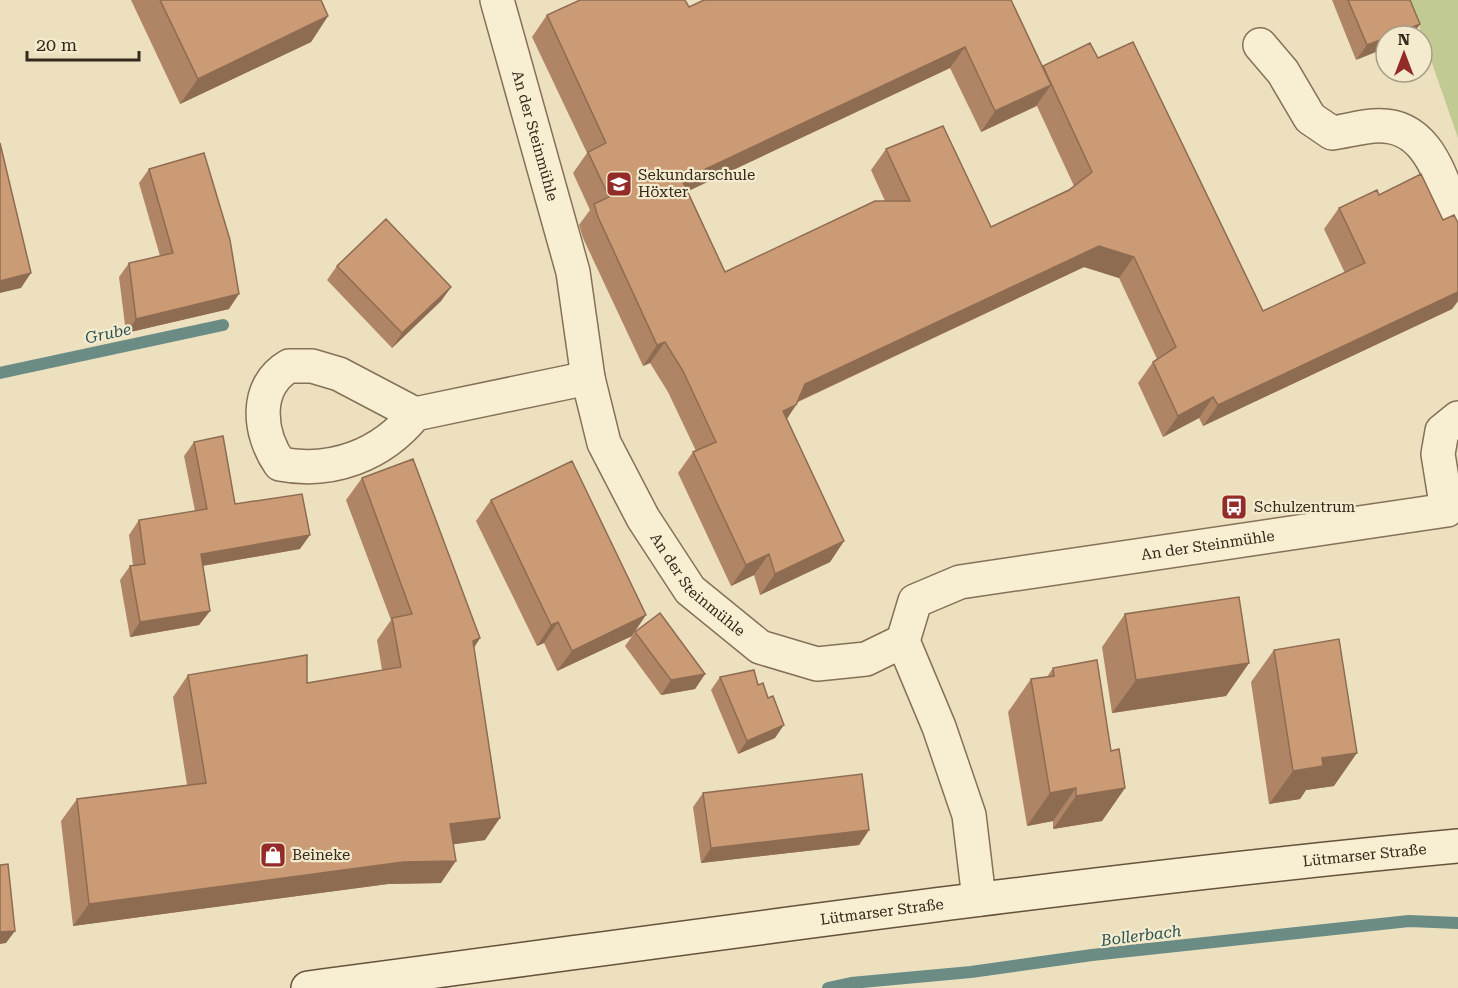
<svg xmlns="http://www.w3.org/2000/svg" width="1458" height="988" viewBox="0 0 1458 988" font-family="'Roboto Serif',serif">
  <rect width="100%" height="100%" fill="#ede0bf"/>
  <path fill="#c2ca93" d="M1410,0h48v138z"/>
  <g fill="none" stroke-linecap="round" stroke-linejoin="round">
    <path stroke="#6a8c84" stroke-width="12" d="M0,373l223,-48
      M828,988l23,-5 120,-11 121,-17 317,-34 49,2"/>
    <defs>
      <g id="street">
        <path id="s1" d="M497,0l76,272 15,106 16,65 39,75 47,72 70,57 57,17 49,-5 37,-18"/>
        <path d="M1260,45l23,27 27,46 22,15c14,-2 28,-6 41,-7 57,-5 68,55 85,96"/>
        <path d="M289,366h23l27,8 76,40c-33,41 -83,60 -135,50 -21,-30 -27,-77 9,-98z"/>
        <path d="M415,414l173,-36"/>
        <path id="s2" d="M979,899l-10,-84 -30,-88 -36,-86 12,-40 45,-19 487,-72 -9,-56 4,-23 16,-13"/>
      </g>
      <g id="secondary">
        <path id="s3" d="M308,988c383,-50 765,-106 1150,-142"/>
      </g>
    </defs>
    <use href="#street" stroke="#857158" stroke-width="36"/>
    <use href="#secondary" stroke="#66523b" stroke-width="36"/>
    <use href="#street" stroke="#f8eed1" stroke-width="33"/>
    <use href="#secondary" stroke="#f8eed1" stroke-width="33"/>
  </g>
  <path fill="#af8565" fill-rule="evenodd" d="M131,0h190l7,16 -17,26 -131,62z
    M1011,0l31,67 56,-9 165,253 82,-38 -21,-44 15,-21 40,-13 64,25 15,3v78l-6,8 -249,117 -4,-8 -36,19 -25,-54 15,-21 4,-3 -38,-81 -35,-11 -286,135 -11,17 57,122 -14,21 -70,33 -6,-20 -23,11 -53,-113 15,-21 3,-1 -28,-59 -18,-29 -7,3 -60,-128 -4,-13 11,-15 -17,-37 14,-20 -55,-116 15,-22 142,-8zM950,68l31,64 56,-26 37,80 -5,4 -78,37 -105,-78 -15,21 14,31 -160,71 -37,-81z
    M1332,0h78l-54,60z
    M149,169l80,140 -103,24 -7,-56 10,-14 31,-7 -21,-73z
    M337,266l114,21 -10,14 -49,47 -65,-68z
    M194,442l41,62 65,45 -98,17 8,45 -11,14 -69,12 -10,-57 10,-14 3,-1 -4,-30 10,-15 56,-9 -11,-55z
    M362,478l118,160 -6,10 11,192 -32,4 -12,39 -53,1 -315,42 -12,-105 16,-22 110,-14 -14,-88 15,-22 119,8 75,-13 -5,-30 14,-20 -45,-120z
    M491,500l141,136 -75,35 -13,-28 -7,3 -61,-125z
    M1125,614l124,49 -23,33 -114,17 -10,-66z
    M635,632l70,42 -10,15 -34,6 -36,-49z
    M1274,650l60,136 -28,4 -6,9 -31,5 -18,-122z
    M1053,668l72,120 -23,33 -49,8v-8l-26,5 -19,-114 23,-33 16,-2z
    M720,677l38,8 17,53 -37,16 -27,-64z
    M703,793l166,37 -10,15 -158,18 -8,-56z"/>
  <path fill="#8e6c52" d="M328,16l-17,26 -131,62 18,-25z
    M1420,24l-8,12h-22z
    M1386,38v10l-30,12 11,-15z
    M965,47l-15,21 -283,133 15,-21z
    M1051,85l-15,21 -55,26 14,-21z
    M1099,246l35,11 -15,21 -35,-11 -294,138 15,-21z
    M31,273l-10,15 -21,5v-12z
    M451,287l-10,14 -49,47 10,-15z
    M1458,292v9l-6,8 -249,117 15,-21z
    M239,294l-10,15 -103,24 10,-14z
    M665,342l-15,21 -7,3 14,-21z
    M1213,397l-14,21 -36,19 15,-21z
    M796,405l-15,22 2,-16z
    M310,535l-10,14 -110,19 11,-14z
    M844,541l-14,21 -70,33 15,-21z
    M769,554l-15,21 -23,11 15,-21z
    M210,611l-11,14 -69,12 10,-15z
    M646,615l-14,21 -75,35 15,-20z
    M558,622l-14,21 -7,3 14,-21z
    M480,638l-15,23 8,-20z
    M1249,663l-23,33 -114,17 24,-33z
    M705,674l-10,15 -34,6 10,-15z
    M784,725l-9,13 -37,16 9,-13z
    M1357,753l-23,33 -28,4 -6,9 -31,5 24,-33 29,-13z
    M1076,788l-23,33 -26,5 23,-33z
    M1125,788l-23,33 -49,8 23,-33z
    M500,818l-15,22 -50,7 15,-23z
    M869,830l-10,15 -158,18 10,-15z
    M456,861l-15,22 -53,1 -315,42 16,-22 314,-42z
    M15,931l-9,12 -6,1v-12z"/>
  <path fill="#cb9b75" stroke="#8e6c52" stroke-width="1.5" d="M160,0h161l7,16 -130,63z
    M580,0h105l4,7 15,-7h307l40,85 -56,26 -30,-64 -283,133 43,92 150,-71h35l-24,-52 57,-23 48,101 78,-37 23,-18 -49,-106 47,-23 8,15 35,-16 130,269 102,-48 -26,-55 38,-18 2,5 42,-21 22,46 11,-5 4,8v69l-240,113 -5,-8 -35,19 -25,-54 23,-15 -42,-90 -35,-11 -294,138 -9,21 -13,6 61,130 -69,33 -6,-20 -23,11 -53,-113 23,-10 -33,-71 -18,-29 -8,3 -59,-128 -4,-13 15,-7 -21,-45 18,-9 -59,-128z
    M1348,0h62l10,24 -30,12h-4v2l-19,7z
    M0,143l31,130 -31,8z
    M204,153l26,87 9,54 -103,25 -7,-56 44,-10 -24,-84z
    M386,219l65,68 -49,46 -65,-67z
    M223,436l12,68 67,-10 8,41 -109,19 9,57 -70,11 -10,-56 15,-2 -6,-44 68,-11 -13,-67z
    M413,459l67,179 -7,3 27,177 -50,6 6,37 -53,1 -314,42 -12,-105 129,-16 -18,-108 119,-20v28l94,-16 -9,-49 20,-4 -50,-136z
    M572,461l74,154 -74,36 -14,-29 -7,3 -60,-125z
    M1239,597l10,66 -113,17 -11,-66z
    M660,613l45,61 -34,6 -36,-48z
    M1339,639l18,114 -35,5 1,8 -30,5 -19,-121z
    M1097,660l14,91 8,-2 6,39 -49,8v-8l-26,5 -19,-114 23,-3 -1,-8z
    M754,670l4,15 5,-2 5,15 5,-2 11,29 -37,16 -27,-64z
    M862,774l7,56 -158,18 -8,-55z
    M8,864l7,67 -15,1v-67z"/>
  <defs>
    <symbol id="school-square" viewBox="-11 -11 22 22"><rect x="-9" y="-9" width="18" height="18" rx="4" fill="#932b29" stroke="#f4ebce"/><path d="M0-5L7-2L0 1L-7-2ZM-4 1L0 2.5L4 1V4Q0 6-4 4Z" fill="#fff"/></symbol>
    <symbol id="bus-square" viewBox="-11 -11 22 22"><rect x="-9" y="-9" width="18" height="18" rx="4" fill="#932b29" stroke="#f4ebce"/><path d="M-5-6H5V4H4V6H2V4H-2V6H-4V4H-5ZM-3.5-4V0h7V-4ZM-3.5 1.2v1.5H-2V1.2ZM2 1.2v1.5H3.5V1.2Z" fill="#fff"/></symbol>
    <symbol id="shop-square" viewBox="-11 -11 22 22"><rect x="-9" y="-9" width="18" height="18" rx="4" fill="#932b29" stroke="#f4ebce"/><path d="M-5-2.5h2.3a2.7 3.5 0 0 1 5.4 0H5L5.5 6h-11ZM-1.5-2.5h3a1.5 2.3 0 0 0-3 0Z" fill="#fff"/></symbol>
  </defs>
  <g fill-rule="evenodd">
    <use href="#school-square" x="604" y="169" width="30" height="30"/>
    <use href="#bus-square" x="1219" y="492" width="30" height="30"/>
    <use href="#shop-square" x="258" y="840" width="30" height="30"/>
  </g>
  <g text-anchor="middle" stroke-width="4.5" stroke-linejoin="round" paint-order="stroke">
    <g font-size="15" fill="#34291c" stroke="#f4ebce">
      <text dy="5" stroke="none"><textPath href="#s1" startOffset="141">An der Steinmühle</textPath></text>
      <text dy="5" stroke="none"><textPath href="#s2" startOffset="612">An der Steinmühle</textPath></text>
      <text dy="5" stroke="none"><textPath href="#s1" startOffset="628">An der Steinmühle</textPath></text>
      <text dy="5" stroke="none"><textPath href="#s3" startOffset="1065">Lütmarser Straße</textPath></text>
      <text dy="5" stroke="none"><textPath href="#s3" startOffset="579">Lütmarser Straße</textPath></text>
    </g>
    <g font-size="15" fill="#34291c" stroke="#f4ebce" text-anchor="start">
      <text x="638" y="180">Sekundarschule<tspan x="638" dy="17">Höxter</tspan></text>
      <text x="1254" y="512">Schulzentrum</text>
      <text x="292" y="860">Beineke</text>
    </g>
    <g font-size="16" font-style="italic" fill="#2b5453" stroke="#f4ebce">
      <text transform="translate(108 333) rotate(-12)" y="6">Grube</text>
      <text transform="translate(1141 935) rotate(-7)" y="6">Bollerbach</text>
    </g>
  </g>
  <g transform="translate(1404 54)"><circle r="28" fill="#f4ebce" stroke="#a79d87" stroke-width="1.5"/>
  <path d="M0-4.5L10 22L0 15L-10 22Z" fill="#932b29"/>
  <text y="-9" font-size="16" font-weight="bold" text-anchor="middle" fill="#34291c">N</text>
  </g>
  <path d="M27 51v9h112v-9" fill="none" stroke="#34291c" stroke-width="3"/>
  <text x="36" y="51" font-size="18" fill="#34291c" stroke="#f4ebce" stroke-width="4.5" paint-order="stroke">20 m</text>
</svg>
